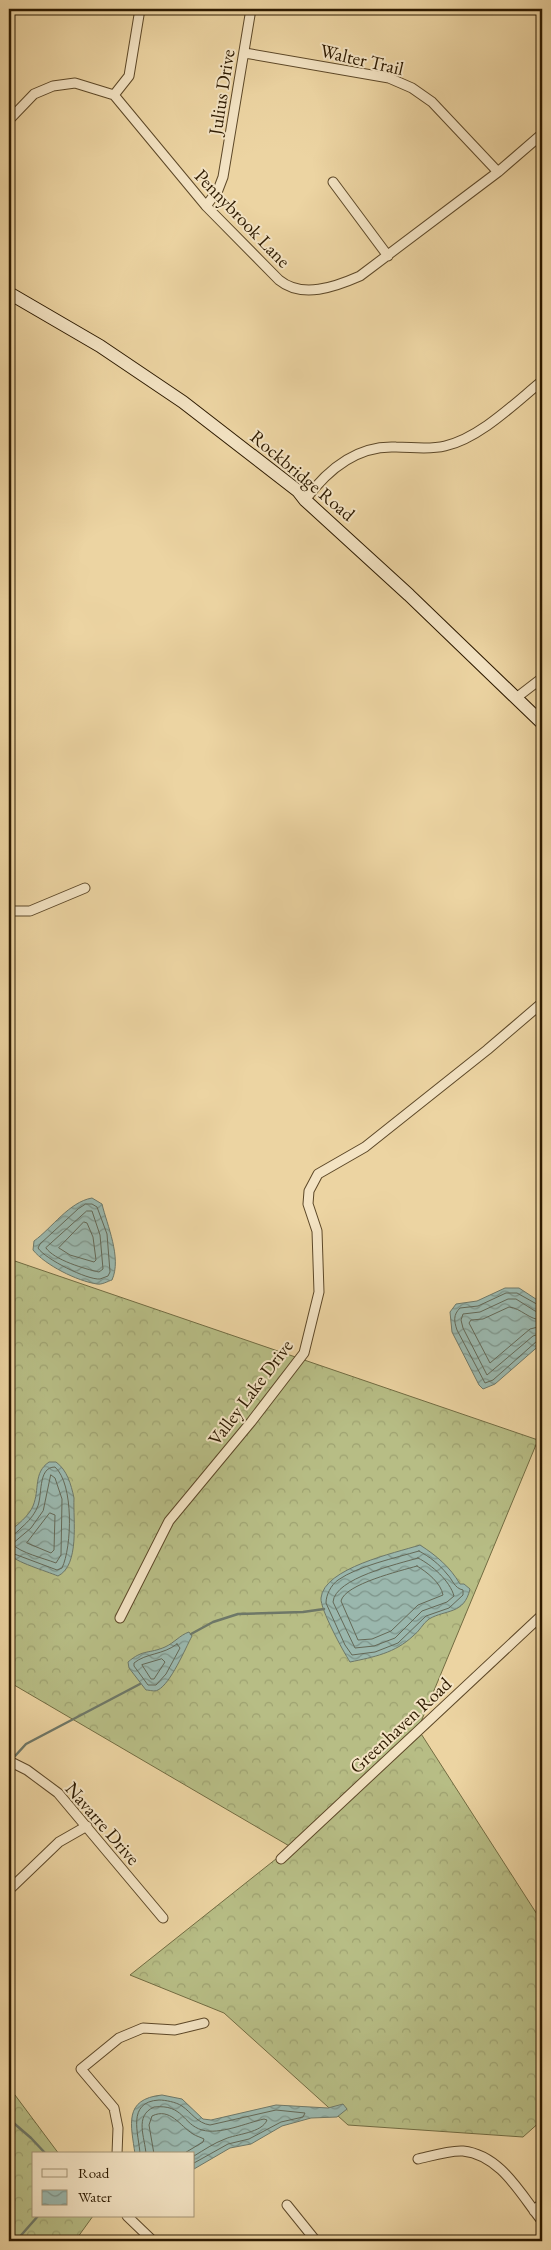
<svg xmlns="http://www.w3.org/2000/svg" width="551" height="2250" viewBox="0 0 551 2250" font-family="'EB Garamond',serif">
  <defs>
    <pattern id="forest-crowns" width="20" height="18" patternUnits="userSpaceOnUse" patternTransform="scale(1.25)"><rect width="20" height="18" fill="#b7bd85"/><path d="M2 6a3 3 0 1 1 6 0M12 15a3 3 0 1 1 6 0" fill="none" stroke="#9ea271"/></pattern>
    <pattern id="water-waves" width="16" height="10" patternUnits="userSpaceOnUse" patternTransform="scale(1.25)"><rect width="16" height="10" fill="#9ab7ad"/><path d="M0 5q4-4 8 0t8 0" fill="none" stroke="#7e948a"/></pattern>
  </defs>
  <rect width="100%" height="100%" fill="#ecd4a2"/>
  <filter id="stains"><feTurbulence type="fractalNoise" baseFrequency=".004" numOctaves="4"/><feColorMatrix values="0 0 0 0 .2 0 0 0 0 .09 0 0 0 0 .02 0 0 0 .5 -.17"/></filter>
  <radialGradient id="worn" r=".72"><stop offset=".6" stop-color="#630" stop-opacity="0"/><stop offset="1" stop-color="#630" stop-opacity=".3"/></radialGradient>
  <path fill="url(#forest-crowns)" stroke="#726c42" d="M9,1259l529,181 -120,289 124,193v198l-19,17 -175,-12 -124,-112 -94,-38 161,-128 -282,-165z
    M9,2087l50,67h-25v62h59l-18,25h-66z"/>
  <path fill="url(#water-waves)" stroke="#6e7868" d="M92,1198l10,6c5,21 20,54 10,76 -4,1 -10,5 -15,4 -20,-3 -52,-19 -64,-34l1,-9c18,-13 35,-39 58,-43z
    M505,1288h14l23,15v40l-47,41 -12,5 -4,-4 -27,-53 -2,-20 6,-8 21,-3z
    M49,1462h7c11,8 15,22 18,36 -1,22 6,67 -16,78 -12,-5 -43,-14 -49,-22v-22c8,-7 20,-16 24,-26 7,-17 0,-33 16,-44z
    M420,1545c17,11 30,22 40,39h4l6,5c-6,26 -24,20 -41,30 -6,4 -10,13 -16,17 -18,17 -39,21 -63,26 -7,-11 -30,-53 -29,-64 3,-30 74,-45 99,-53z
    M189,1632l3,4c-7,13 -21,47 -34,54 -4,2 -8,0 -12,0l-17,-22 -1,-6c15,-13 21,-8 37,-15 9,-4 15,-12 24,-15z
    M162,2095l20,4 21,20 8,1 65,-15 52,3 15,-4 4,5 -10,8 -26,1 -29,8 -31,18 -21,4 -36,21v-15h-59c-4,-29 -12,-55 27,-59z"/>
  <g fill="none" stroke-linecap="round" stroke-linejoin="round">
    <path stroke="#646856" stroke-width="1" d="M86,1204h6l5,3 10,27 3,38 -2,4c-3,1 -5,2 -8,3 -13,1 -55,-20 -62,-31l2,-4 38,-35z
      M87,1211h5l8,24 3,34 -4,3c-14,-3 -45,-12 -53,-24z
      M84,1222l3,1 6,14 3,23 -2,2 -24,-7 -11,-7z
      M542,1307l-25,-14h-11l-28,13 -18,2c-7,7 -6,13 -3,22l28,53 8,-3 44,-39 5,-1
      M542,1313l-7,-2 -19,-12h-8l-28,13 -17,2 -2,6 2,8 24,47 46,-39 9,-3
      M542,1320c-13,0 -21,-12 -33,-13l-26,12 -12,1 -2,3 21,40 40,-34 12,-3
      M51,1475l4,3 7,21 -1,56 -5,8c-13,-5 -35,-10 -44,-19l19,-16 12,-17z
      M50,1513l5,2 -1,35 -3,3 -24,-10z
      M9,1536c6,-1 9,-5 13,-9 6,-5 12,-12 15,-19 6,-11 0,-41 18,-41 19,17 17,80 7,101l-5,2 -48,-18
      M419,1551c11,6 20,13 28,23 6,6 7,14 16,16v5l-14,13 -23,8 -28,27 -23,9 -23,3 -7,-10 -19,-42c0,-8 5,-18 12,-23 20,-14 57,-22 81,-29z
      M418,1558c14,7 32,23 36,38l-7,6 -25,9 -27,27 -21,8 -19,2 -22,-46c2,-24 65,-38 85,-44z
      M417,1566c10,6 24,17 26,29l-25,10 -27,26 -19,8 -14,1 -17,-39c4,-17 59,-30 76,-35z
      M177,1644l3,4 -14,26 -10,11h-8l-14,-19v-3c12,-10 29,-8 43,-19z
      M162,1659l3,3 -11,17h-3l-9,-14z
      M140,2154c-1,-20 -14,-52 19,-54 6,0 17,2 23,6 10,7 15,17 28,19l66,-15 29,3 -2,4 -22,5 -32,17 -21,5 -34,19
      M146,2154c-1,-17 -12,-38 8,-47 30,-3 28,17 48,23 18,5 44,-7 62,-11l3,1c-5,13 -31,14 -42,19 -11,4 -21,11 -31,17
      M154,2154l-5,-29 3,-9c18,-9 28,10 41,18 3,2 7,3 11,5l-1,3 -20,12"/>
    <path stroke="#6e7868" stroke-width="2.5" d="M191,1634l22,-12 25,-8 65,-2 21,-3
      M15,1756l11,-12 114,-60
      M9,2119l22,19 15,16
      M16,2241l22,-25"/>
    <defs>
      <path id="street" d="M245,53l144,25 23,10 20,14 66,70
        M114,95l15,-19 11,-67
        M9,120l25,-26 19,-8 22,-3 39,12 92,111 73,74c23,19 56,7 81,-4l138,-104 44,-38
        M333,182l55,74
        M206,206l12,-16 5,-13 28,-168
        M305,500c22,-30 52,-55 91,-53 16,0 33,3 49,-1 35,-8 70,-43 97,-65
        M516,698l26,-20
        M9,911h21l55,-23
        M120,1618l49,-97 82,-99 53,-69 15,-61 -2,-61 -9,-27 1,-13 9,-17 47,-27 122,-97 55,-47
        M9,1761l18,9 31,23 105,125
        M281,1859l261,-244
        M9,1890l50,-48 28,-16
        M117,2154l1,-26 -4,-20 -33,-39 38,-31 24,-10 32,2 29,-7
        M418,2159c13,-3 32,-9 45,-8 38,4 58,44 79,70
        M287,2205l29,36
        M534,2211l8,-8
        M127,2216l26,25"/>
      <path id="secondary" d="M9,293l91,53 83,56 115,89 7,9 104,95 133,128"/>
    </defs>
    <use href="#street" stroke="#5d4828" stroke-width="11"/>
    <use href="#secondary" stroke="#2d1a00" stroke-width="14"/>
    <use href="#street" stroke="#f3e3c3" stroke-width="9"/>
    <use href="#secondary" stroke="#f3e3c3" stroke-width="12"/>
  </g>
  <g text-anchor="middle" stroke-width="4" stroke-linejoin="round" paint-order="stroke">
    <g font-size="19" fill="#2d1a00" stroke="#f3e3c3">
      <text transform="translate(362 59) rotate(13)" y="7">Walter Trail</text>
      <text transform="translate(221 92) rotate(-81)" y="7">Julius Drive</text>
      <text transform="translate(243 218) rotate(46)" y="7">Pennybrook Lane</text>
      <text transform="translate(303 475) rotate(40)" y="7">Rockbridge Road</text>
      <text transform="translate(250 1392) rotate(-53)" y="7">Valley Lake Drive</text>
      <text transform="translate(400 1725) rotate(-43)" y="7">Greenhaven Road</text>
      <text transform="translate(103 1823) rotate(49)" y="7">Navarre Drive</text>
    </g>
  </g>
  <rect width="551" height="2250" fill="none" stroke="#ecd4a2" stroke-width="30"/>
  <rect x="10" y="10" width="531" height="2230" fill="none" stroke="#2d1a00" stroke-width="2.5"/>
  <rect x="15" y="15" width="521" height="2220" fill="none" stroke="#2d1a00"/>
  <rect x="32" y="2152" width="162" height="65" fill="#f3e3c3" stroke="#a49375"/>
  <rect x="42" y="2169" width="25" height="8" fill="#f3e3c3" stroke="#a49375"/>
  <text x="78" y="2178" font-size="15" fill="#2d1a00">Road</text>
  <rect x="42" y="2190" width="25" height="15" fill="url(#water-waves)" stroke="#a49375"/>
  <text x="78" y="2202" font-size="15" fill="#2d1a00">Water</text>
  <rect width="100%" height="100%" filter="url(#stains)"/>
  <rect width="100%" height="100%" fill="url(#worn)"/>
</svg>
